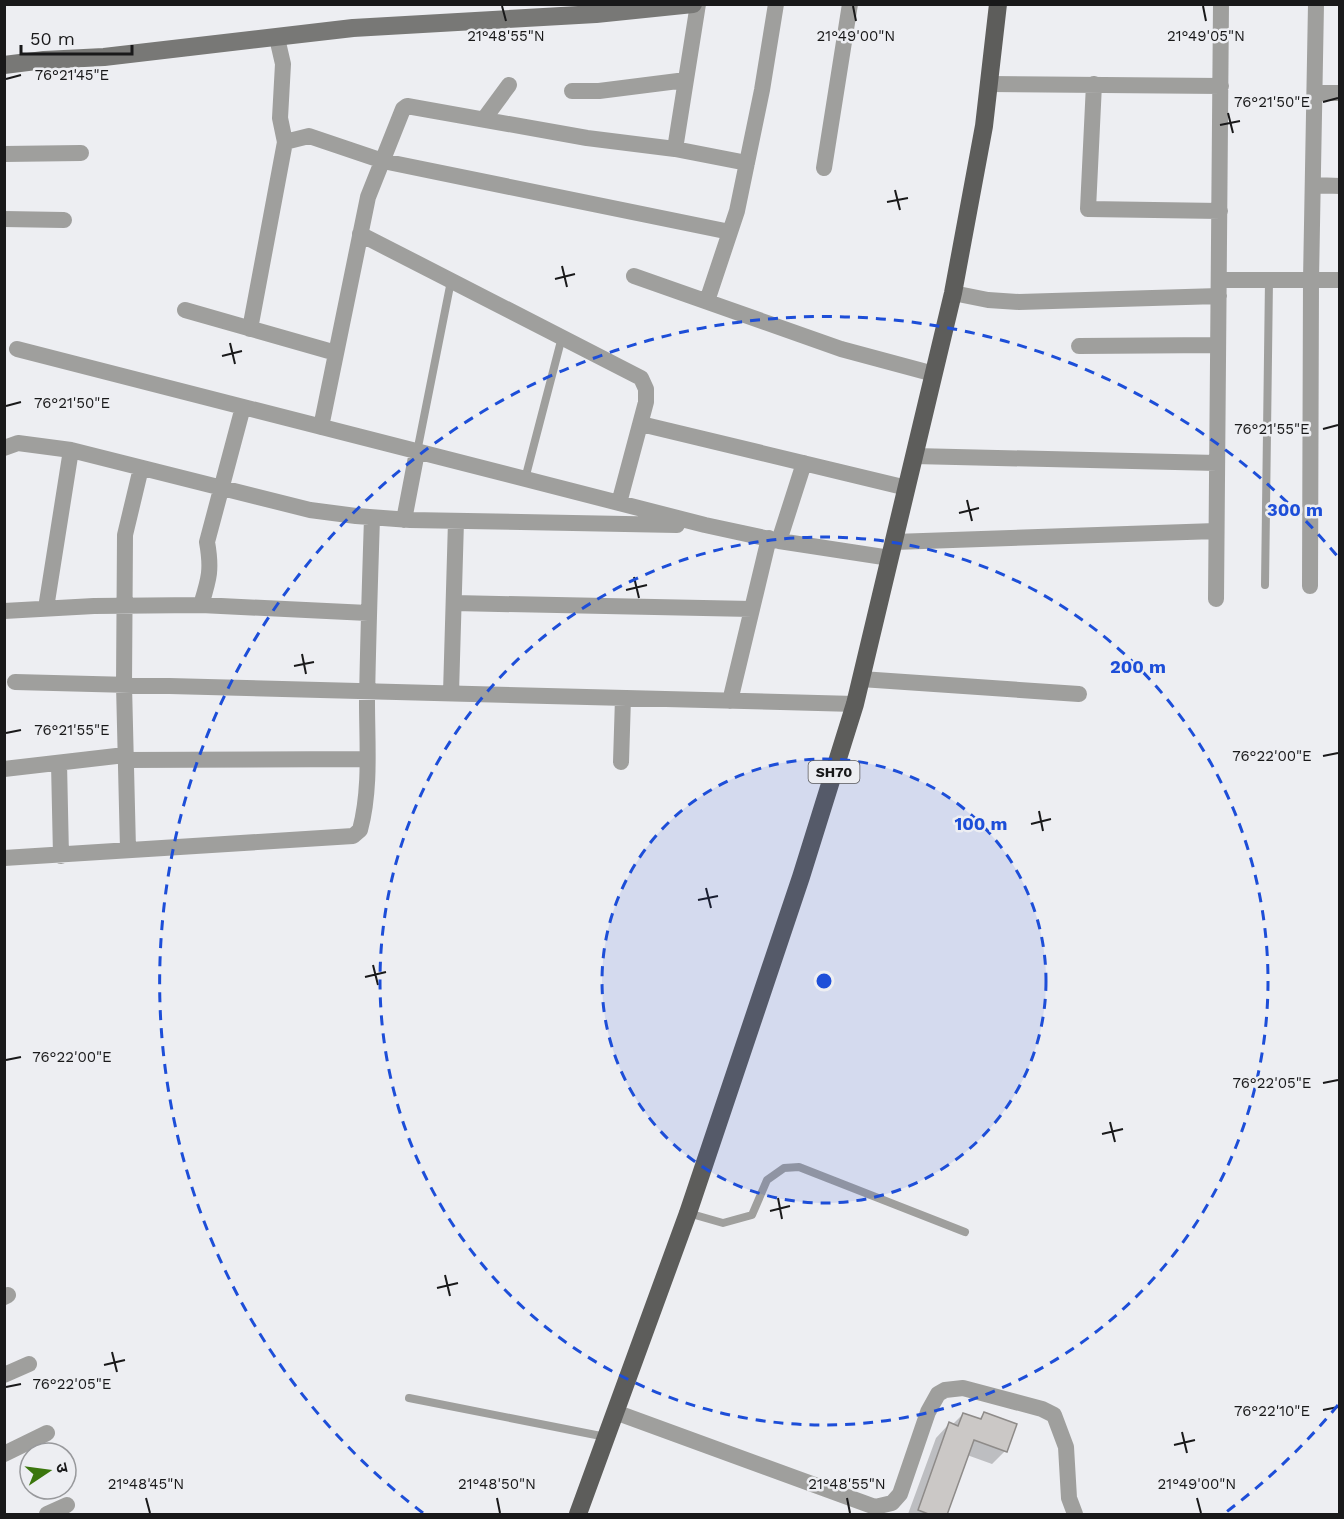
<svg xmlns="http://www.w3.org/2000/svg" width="1344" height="1519" viewBox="0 0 1344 1519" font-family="'Work Sans','Noto Sans Devanagari',sans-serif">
  <rect width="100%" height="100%" fill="#edeef2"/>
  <path fill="#0003" d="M963,1414l15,6 6,-6 21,37 -13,13 -25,-9 -21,59h-38l28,-76 13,-14 3,1z"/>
  <path fill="#cbc8c6" stroke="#8e8b89" stroke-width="1.5" d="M984,1412l33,12 -10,28 -33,-12 -27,75h-16l-13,-5 31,-88 9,4 5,-13 18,6z"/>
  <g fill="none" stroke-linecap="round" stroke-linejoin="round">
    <path stroke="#9f9f9d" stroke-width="8" d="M417,452l34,-171
      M525,479l37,-142
      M1265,585l4,-305
      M688,1213l35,10 29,-8 15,-35 17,-12 15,-1 166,65
      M409,1398l197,39"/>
    <path stroke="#9f9f9d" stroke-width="16" d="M989,84l232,2
      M1094,84l-6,125 132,2
      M572,91h27l87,-11
      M1315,93h25
      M484,119l25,-34
      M285,142l24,-6 74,25 347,71
      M675,149l23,-145
      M4,154l77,-1
      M824,168l26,-164
      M1313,185l27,1
      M4,219l60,1
      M360,234l281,144 5,11v13l-27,101
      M634,276l207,73 93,25
      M1219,280h121
      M953,293l35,7 31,2 200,-6
      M707,301l30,-90 25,-121 14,-86
      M185,310l151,43
      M250,329l35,-187 -5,-24 3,-54 -6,-26
      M1079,346l139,-1
      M17,349l688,176 74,16 111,17
      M641,424l266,64
      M321,427l47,-230 35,-88 4,-3 180,32 88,11 72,14
      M4,448l14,-5 53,7 239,60 46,6 54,4 267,5
      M914,456l303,7
      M404,520l13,-68
      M779,541l25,-78
      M894,542l322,-11
      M1310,586l1,-306 5,-276
      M1216,599l5,-595
      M454,603l298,6
      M201,605l167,8
      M46,608l25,-158
      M4,611l90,-5 107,-1c8,-26 11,-35 6,-63l36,-135
      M861,679l218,15
      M15,682l840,22
      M451,693l5,-172
      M730,701l39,-163
      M126,760l241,-1
      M621,762l2,-64
      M59,763l2,93
      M4,769l121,-14
      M128,849l-4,-164 1,-150 16,-67
      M4,858l349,-22 7,-6c11,-41 7,-86 7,-128 1,-62 3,-123 5,-184
      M4,1297l4,-2
      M4,1375l25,-11
      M615,1412l260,95 17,-4 8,-9 28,-82 10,-18 7,-4 18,-2 79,21 12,6 12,32 3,51 6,16
      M4,1454l43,-21
      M47,1514l20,-9"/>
    <path stroke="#787876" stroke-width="18" d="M4,65l40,-5 60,-3 249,-29 243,-14 97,-10"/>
    <path stroke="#5d5d5b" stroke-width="18" d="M578,1514l110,-301 113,-336 54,-173 98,-411 31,-167 14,-122"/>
  </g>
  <path fill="none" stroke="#19191a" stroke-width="2" d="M502,6l4,15M853,6l3,15M1203,6l3,15M6,79l15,-4M1323,102l15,-4M1228,113l5,20M1220,125l20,-4M895,190l5,20M887,202l21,-4M562,266l5,21M555,279l20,-5M230,343l5,21M222,356l20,-5M6,406l15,-4M1323,429l15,-4M967,500l5,21M959,513l20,-5M634,577l5,21M626,590l21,-5M302,654l4,20M294,666l20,-4M6,733l15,-3M1323,756l15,-3M1039,811l4,20M1031,824l20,-5M706,888l5,20M698,900l20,-4M373,965l5,20M365,977l21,-5M6,1060l15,-3M1323,1083l15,-3M1110,1122l5,20M1102,1134l21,-5M778,1198l4,21M770,1211l20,-5M445,1275l5,21M437,1288l21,-5M112,1352l5,20M104,1365l21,-5M6,1387l15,-3M1323,1410l15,-3M1182,1432l5,21M1174,1445l21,-5M146,1498l4,15M497,1498l3,15M847,1498l3,15M1197,1498l4,15"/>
  <circle cx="824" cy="981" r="222" fill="#1d4ed8" fill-opacity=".12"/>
  <g fill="none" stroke="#1d4ed8" stroke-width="3" stroke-dasharray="10 8">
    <circle cx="824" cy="981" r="222"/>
    <circle cx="824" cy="981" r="444"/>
    <path d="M1338 1405A666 666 0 0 1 1225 1513M423 1513A666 666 0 1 1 1338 557"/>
  </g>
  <g text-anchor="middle" stroke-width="5" stroke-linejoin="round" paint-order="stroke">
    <rect fill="#edeef2" stroke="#59595b" stroke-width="1.5" x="808.5" y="761" width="51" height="22" rx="4.5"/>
    <g font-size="14" font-weight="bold" fill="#19191a">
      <text x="834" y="777">SH70</text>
    </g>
  </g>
  <g font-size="15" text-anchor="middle" fill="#19191a" stroke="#edeef2" stroke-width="5" stroke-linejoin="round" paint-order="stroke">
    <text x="506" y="41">21°48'55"N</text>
    <text x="856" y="41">21°49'00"N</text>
    <text x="1206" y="41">21°49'05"N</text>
    <text x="72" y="80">76°21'45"E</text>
    <text x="1272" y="107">76°21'50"E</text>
    <text x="72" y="408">76°21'50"E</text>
    <text x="1272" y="434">76°21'55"E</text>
    <text x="72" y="735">76°21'55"E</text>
    <text x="1272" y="761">76°22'00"E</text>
    <text x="72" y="1062">76°22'00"E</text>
    <text x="1272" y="1088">76°22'05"E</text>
    <text x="72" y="1389">76°22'05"E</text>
    <text x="1272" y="1416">76°22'10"E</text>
    <text x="146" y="1489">21°48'45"N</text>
    <text x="497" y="1489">21°48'50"N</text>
    <text x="847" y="1489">21°48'55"N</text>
    <text x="1197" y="1489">21°49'00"N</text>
  </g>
  <circle cx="824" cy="981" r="9" fill="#1d4ed8" stroke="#edeef2" stroke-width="3"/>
  <g font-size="18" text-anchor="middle" font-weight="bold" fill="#1d4ed8" stroke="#edeef2" stroke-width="5" stroke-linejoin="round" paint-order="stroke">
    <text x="1295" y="516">300 m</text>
    <text x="1138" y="673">200 m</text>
    <text x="981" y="830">100 m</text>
  </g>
  <rect width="1344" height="1519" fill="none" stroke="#19191a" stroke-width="12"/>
  <g transform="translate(48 1471) rotate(77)"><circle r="28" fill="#edeef2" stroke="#98999c" stroke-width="1.5"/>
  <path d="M0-4.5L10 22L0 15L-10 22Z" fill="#3b760d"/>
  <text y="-9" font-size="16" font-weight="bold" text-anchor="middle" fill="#19191a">उ</text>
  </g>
  <path d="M21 45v9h111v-9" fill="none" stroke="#19191a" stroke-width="3"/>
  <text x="30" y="45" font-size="18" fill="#19191a" stroke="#edeef2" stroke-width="4.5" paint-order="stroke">50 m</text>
</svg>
